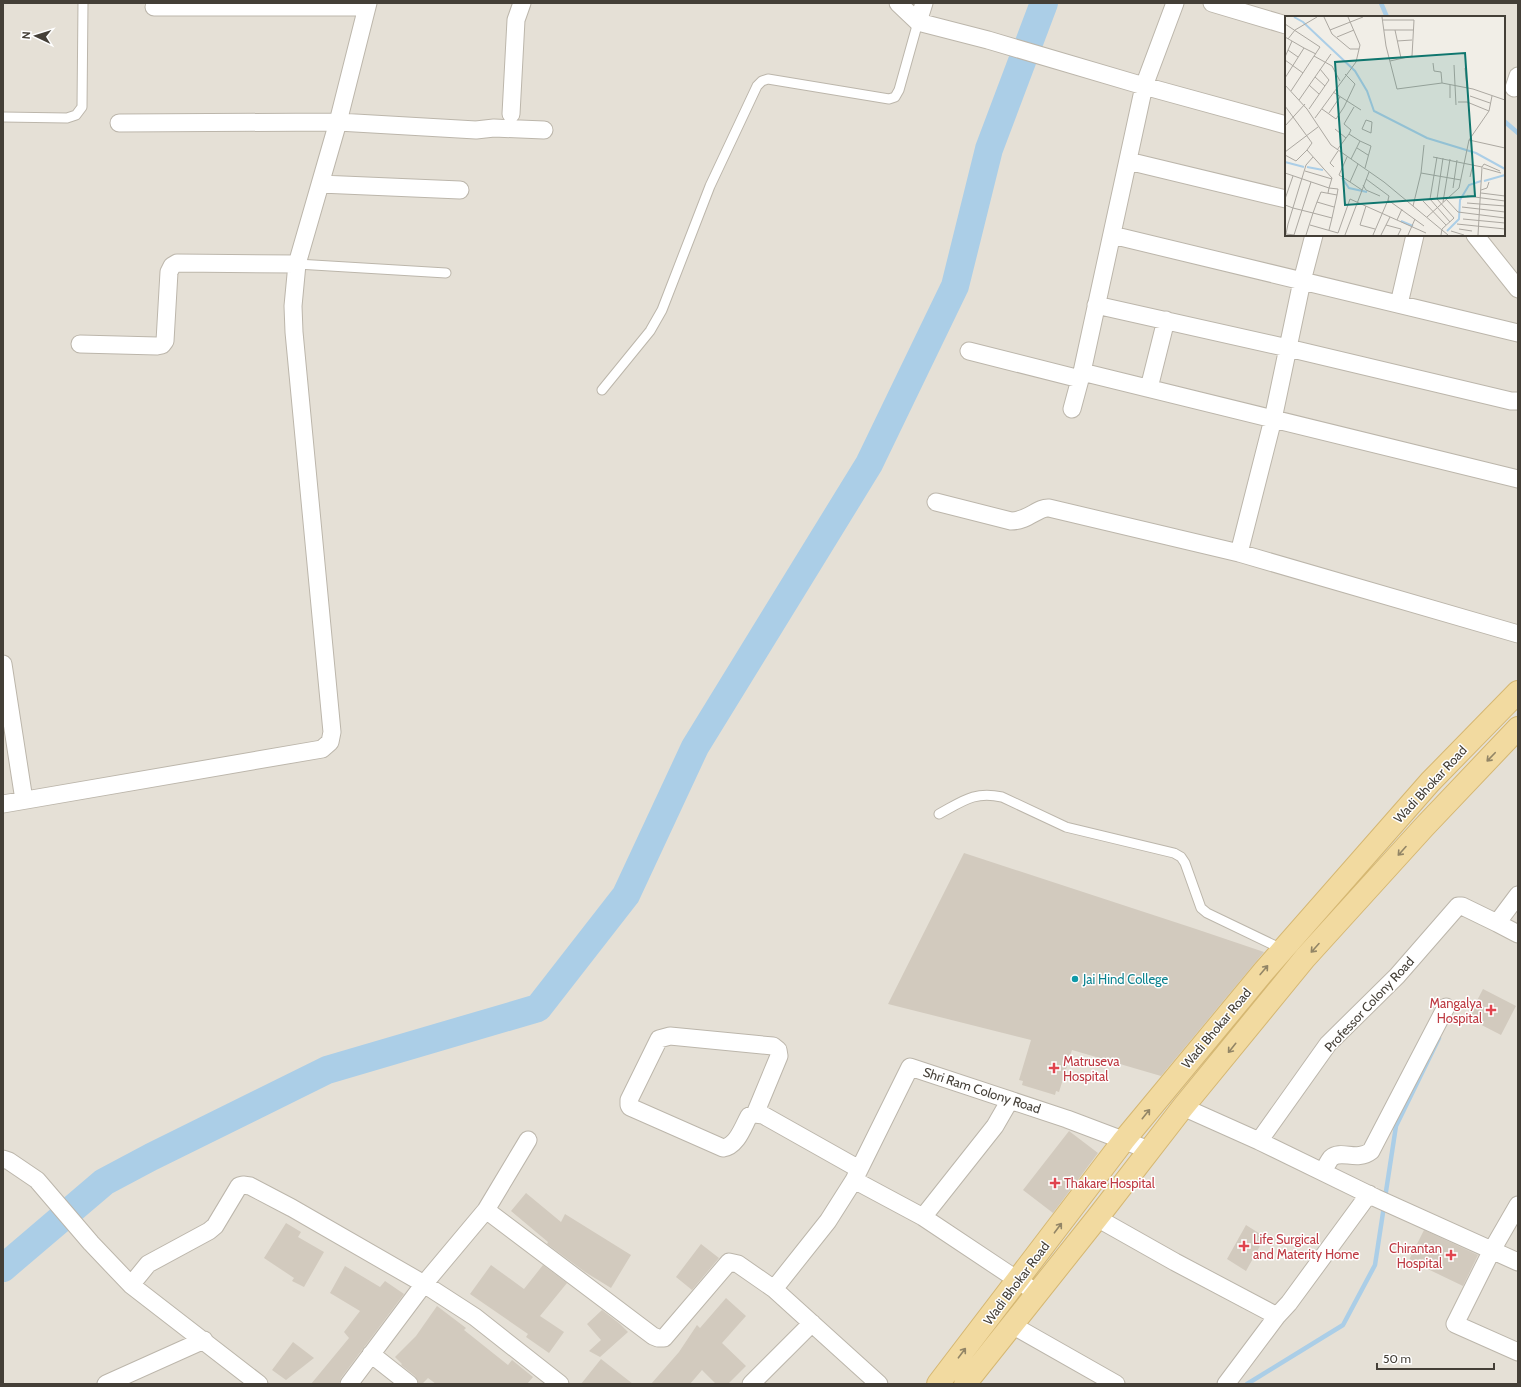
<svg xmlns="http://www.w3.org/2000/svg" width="1521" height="1387" viewBox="0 0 1521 1387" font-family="Cabin,sans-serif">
  <rect width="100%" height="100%" fill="#f1eee7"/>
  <path fill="#e5e0d6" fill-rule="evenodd" d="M3,3h1515v1381h-1515zM1286,17h218v218h-218z"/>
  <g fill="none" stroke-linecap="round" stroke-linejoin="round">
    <path stroke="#abcee7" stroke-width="4.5" d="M1381,3l6,14
      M1504,121l14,12
      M1385,1198l11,-72 43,-88
      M1247,1384l96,-59 32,-60 9,-59"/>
    <path stroke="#abcee7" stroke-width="28" d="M3,1268l101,-86 47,-25 176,-87 211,-62 88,-113 69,-148 174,-283 86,-178 34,-137 55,-146"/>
  </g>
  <path fill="#d2cabe" d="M964,853l232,76 68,23 -103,124 -89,-26 -13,42 -3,-1 -1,4 -33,-10 1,-4 -4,-1 12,-40 -143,-36z
    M1483,989l33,17 -15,29 -33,-17z
    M1069,1131l29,22 -45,60 -30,-23z
    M526,1193l35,29 4,-8 66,41 -20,33 -26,-16 -38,-28 1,-2 -37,-31z
    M286,1223l15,9 -3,5 26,15 -20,35 -12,-6 2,-3 -30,-20z
    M1246,1225l19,12 -19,34 -19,-12z
    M1424,1230l54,25 -15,31 -54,-26z
    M701,1244l18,14 -27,32 -16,-13z
    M491,1265l33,24 19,-24 24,18 -27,33 24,16 -15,21 -23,-16 2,-3 -58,-40z
    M345,1266l35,21 5,-6 19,13 -63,84 -2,6h-28l38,-46 -5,-6 16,-21 -30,-18z
    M726,1298l20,18 -24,27 24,23 -18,18h-12l-14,-14 -12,14h-39l28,-32 18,-27 3,3z
    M437,1306l29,22 -2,2 44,35 4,-5 21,17 -6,7h-91l-8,-6 -6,6h-3l-4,-8 -14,-11 1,-1 -7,-7 21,-21z
    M602,1310l18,14 8,8 -28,25 -11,-6 12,-11 -14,-16z
    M293,1342l21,16 -28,22 -14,-10z
    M601,1359l32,25h-52z"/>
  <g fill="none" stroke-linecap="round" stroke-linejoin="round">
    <defs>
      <path id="lane" d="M3,117l64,1 9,-3 6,-8 1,-104
        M297,264l149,9
        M602,390l48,-59 12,-21 48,-124 47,-100 5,-5 6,-2 121,20 6,-2 4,-7 19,-68
        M939,814c24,-13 35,-23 63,-17l64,30 108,26 7,4 4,6 16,45 6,5 75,36"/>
      <path id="street" d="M898,3l20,19 70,18 156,46 142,39
        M1212,3l74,22
        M154,7h213
        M918,22l6,-19
        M1514,88l4,-12
        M511,114l5,-94 6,-17
        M119,123l219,-1 138,8 18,-2 50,2
        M1128,161l158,38
        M320,184l140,6
        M1112,235l406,98
        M1475,235l43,54
        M1399,304l16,-69
        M1096,305l192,43 223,53h7
        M80,344l77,2 5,-1 3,-4 4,-69 3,-6 5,-3 120,1
        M969,351l111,28
        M1082,372l436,107
        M1149,388l17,-68
        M1072,409l10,-37 62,-286 31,-83
        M936,502l75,19c17,0 27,-14 38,-13l190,45 279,81
        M1239,553l34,-134 29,-138 12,-46
        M3,664l21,136
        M3,804l319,-55 8,-7 2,-10 -38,-400 -1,-26 4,-42 41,-142 30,-119
        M1518,895l-21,28 21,11
        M1183,1107l76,34 117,57 142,64
        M755,1114l24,-58 -1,-6 -5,-4 -103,-10 -11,3 -30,61v5l1,2 93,41c14,-2 20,-21 26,-32l6,-2 8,1 96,54
        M1259,1141l69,-97 69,-68 61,-70h4l35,17
        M3,1159l6,2 28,19 54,63 40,42 128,99
        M1323,1172c2,-4 5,-10 8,-14 10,-9 26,4 40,-7l75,-144
        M854,1180l-26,41 -54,68 105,95
        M1518,1205l-26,45 -37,74 63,28
        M486,1210l167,126 5,2h6l65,-76 9,2 36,25
        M923,1217l72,-91 15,-26
        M1097,1218l78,44 102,54 12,-13 80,-109
        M131,1285l17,-21 61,-33 6,-5 24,-40 4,-1 7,1 42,22 132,76 51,33 85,67
        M1037,1293l-114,-76 -69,-37 56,-113 157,52 82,31
        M1012,1325l104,59
        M371,1354l38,30
        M106,1384l98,-44
        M349,1384l75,-100 62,-74 42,-70
        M751,1384l61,-61
        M1226,1384l51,-68"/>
      <path id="primary" d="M938,1384l186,-244 140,-169 166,-189 88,-90
        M965,1384l132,-166 86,-111 122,-149 119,-131 94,-99"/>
    </defs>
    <use href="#lane" stroke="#bcb6ab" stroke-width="11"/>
    <use href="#street" stroke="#bcb6ab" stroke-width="19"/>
    <use href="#primary" stroke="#d5b772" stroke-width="24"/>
    <use href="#lane" stroke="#fff" stroke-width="9"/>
    <use href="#street" stroke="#fff" stroke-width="17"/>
    <use href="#primary" stroke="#f2daa0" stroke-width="22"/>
  </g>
  <defs><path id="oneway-shaft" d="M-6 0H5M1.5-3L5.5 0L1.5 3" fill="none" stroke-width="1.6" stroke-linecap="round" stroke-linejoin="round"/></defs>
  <g stroke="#928566">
    <use href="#oneway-shaft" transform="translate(1491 757) rotate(134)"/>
    <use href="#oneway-shaft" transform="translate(1402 851) rotate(132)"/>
    <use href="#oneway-shaft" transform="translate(1315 948) rotate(132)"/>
    <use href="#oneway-shaft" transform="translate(1264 970) rotate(-50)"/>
    <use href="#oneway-shaft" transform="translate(1232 1048) rotate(129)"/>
    <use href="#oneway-shaft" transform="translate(1146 1114) rotate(-51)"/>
    <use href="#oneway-shaft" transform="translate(1058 1228) rotate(-53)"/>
    <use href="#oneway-shaft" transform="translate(962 1353) rotate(-53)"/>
  </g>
  <circle fill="#0f9aa8" stroke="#fff" stroke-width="1.5" cx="1075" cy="979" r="4"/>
  <g fill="#e0444e" stroke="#fff" stroke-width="1.5">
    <path d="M1489 1004h4v4h4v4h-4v4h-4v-4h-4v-4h4z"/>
    <path d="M1052 1062h4v4h4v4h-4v4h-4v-4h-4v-4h4z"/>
    <path d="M1053 1177h4v4h4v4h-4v4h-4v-4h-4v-4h4z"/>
    <path d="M1242 1240h4v4h4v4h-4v4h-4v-4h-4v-4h4z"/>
    <path d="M1449 1249h4v4h4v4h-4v4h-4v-4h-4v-4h4z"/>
  </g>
  <g text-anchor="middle" stroke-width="3" stroke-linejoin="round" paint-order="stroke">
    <g font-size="13" fill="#443f37" stroke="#fff">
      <text transform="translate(1430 784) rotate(-47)" y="5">Wadi Bhokar Road</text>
      <text transform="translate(1369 1004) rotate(-47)" y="5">Professor Colony Road</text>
      <text transform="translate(1216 1028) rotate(-50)" y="5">Wadi Bhokar Road</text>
      <text transform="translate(982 1090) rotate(18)" y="5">Shri Ram Colony Road</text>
      <text transform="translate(1016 1283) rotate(-53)" y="5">Wadi Bhokar Road</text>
    </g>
    <g font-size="13" fill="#0d838f" stroke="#fff" text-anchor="start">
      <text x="1083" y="984">Jai Hind College</text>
    </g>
    <g font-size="13" fill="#be3a42" stroke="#fff" text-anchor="start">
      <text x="1482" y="1008" text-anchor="end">Mangalya<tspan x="1482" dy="15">Hospital</tspan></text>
      <text x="1063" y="1066">Matruseva<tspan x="1063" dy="15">Hospital</tspan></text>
      <text x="1064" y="1188">Thakare Hospital</text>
      <text x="1253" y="1244">Life Surgical<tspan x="1253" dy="15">and Materity Home</tspan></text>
      <text x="1442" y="1253" text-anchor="end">Chirantan<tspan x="1442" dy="15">Hospital</tspan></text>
    </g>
  </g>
  <g transform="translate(1285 16)">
    <rect width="220" height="220" fill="#f1eee7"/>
    <path fill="none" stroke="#abcee7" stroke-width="2" d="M9,1l9,5 52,49 12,20 7,20 53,27 49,15 29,16M0,146l19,5M22,151l16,3M57,162l7,10 18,4M199,165l21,-6M116,205l12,5M162,215l12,-12 1,-19 9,-15 12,-4"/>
    <path fill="none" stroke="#aca8a1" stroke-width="1" d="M39,1l8,17 18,15h9M97,1l4,29 11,43 45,-6 31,6 32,11M98,4h31l-2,36 -22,5M0,8l35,23 -29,44M45,14l33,-13M99,14h29M110,14l6,28M0,21l19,11 -19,30M52,21l17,-7M3,23l7,-9 22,-13M112,25l15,-1M19,32l12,6M3,34l10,7M29,40l18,10 8,15M0,41l7,-16M0,44l18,13M148,47l1,8 7,1 1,11M169,49l2,40M180,52l2,20M30,61l10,9M0,69l22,24 24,36 53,37 64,53M24,69l10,9M165,69v13M48,76l28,18M185,80l20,7M14,84l32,-46M173,86h9l22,9M0,90l27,37 -5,7 25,28 -3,10 -44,-15M24,93l20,-29 -9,-11M37,93l14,10 8,-12 11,-23 -10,-10M44,97l11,-16M30,102l41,-56 4,-17 -12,-28M81,104l6,2 -1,11 -9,-4zM0,110l20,-22M50,113l11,9M64,118l2,-4 -7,-6 10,-17M184,124l36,8M72,132l11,7M52,134l12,-16 11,7M0,136l33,-25M0,139l11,6 11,-11M62,141l-8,18 11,7M148,141l49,10 2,-3 16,7M152,141l-7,42 20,23M66,143l9,-18 11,5 -6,22M73,148l-8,18 12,8M49,151l-4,-4 8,-12M198,152l18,5M20,155l27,8M136,157l40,7M185,161l3,-13M81,163l23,17 -1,4M78,169l3,5 14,6M168,172l4,-28M196,174l6,-2 2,-6M43,177l1,-5 9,1 -1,6M196,177l24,3M182,180l38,5M0,183l8,-23M161,183l12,13 47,6M138,185l23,24M32,186l17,5M158,186l7,-43M182,187l38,3M0,189l8,3 20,5 19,5 5,-23 -16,-3 -4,10 -4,11 -7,22M81,190l-6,19 15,4M128,190l8,-33 3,-28M177,191l43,5M142,201l32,-29 10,-48 20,-29 3,-15M178,203l42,4M112,204l5,-11M172,208l48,5M25,209l28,8 12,-34 76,34M101,209l15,4 -3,6M174,213l13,2M44,214l3,-12M166,215l13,4M9,219l-8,-1 2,-10 18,-59 7,-8M9,219l17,-53M60,219l24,-63M88,219l15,-35 36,26M96,219l9,-18M123,219l7,-16M156,219l1,-6 12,-11 -17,-19 6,-41M193,219l4,-68"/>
    <path fill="#0f766e" fill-opacity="0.15" stroke="#0f766e" stroke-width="2" d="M180,37l10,143 -130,9 -10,-143z"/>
    <rect width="220" height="220" fill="none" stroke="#443f37" stroke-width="2"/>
  </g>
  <rect width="1521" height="1387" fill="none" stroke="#443f37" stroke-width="8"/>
  <g transform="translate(36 36) rotate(274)" stroke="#ffffff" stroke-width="3" paint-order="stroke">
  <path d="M0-3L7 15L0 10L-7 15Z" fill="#443f37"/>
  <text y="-6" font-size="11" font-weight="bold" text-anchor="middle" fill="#443f37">N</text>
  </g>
  <path d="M1377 1363v6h117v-6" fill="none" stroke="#443f37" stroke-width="2"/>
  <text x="1383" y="1363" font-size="12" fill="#443f37" stroke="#ffffff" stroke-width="3" paint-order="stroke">50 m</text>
</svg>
